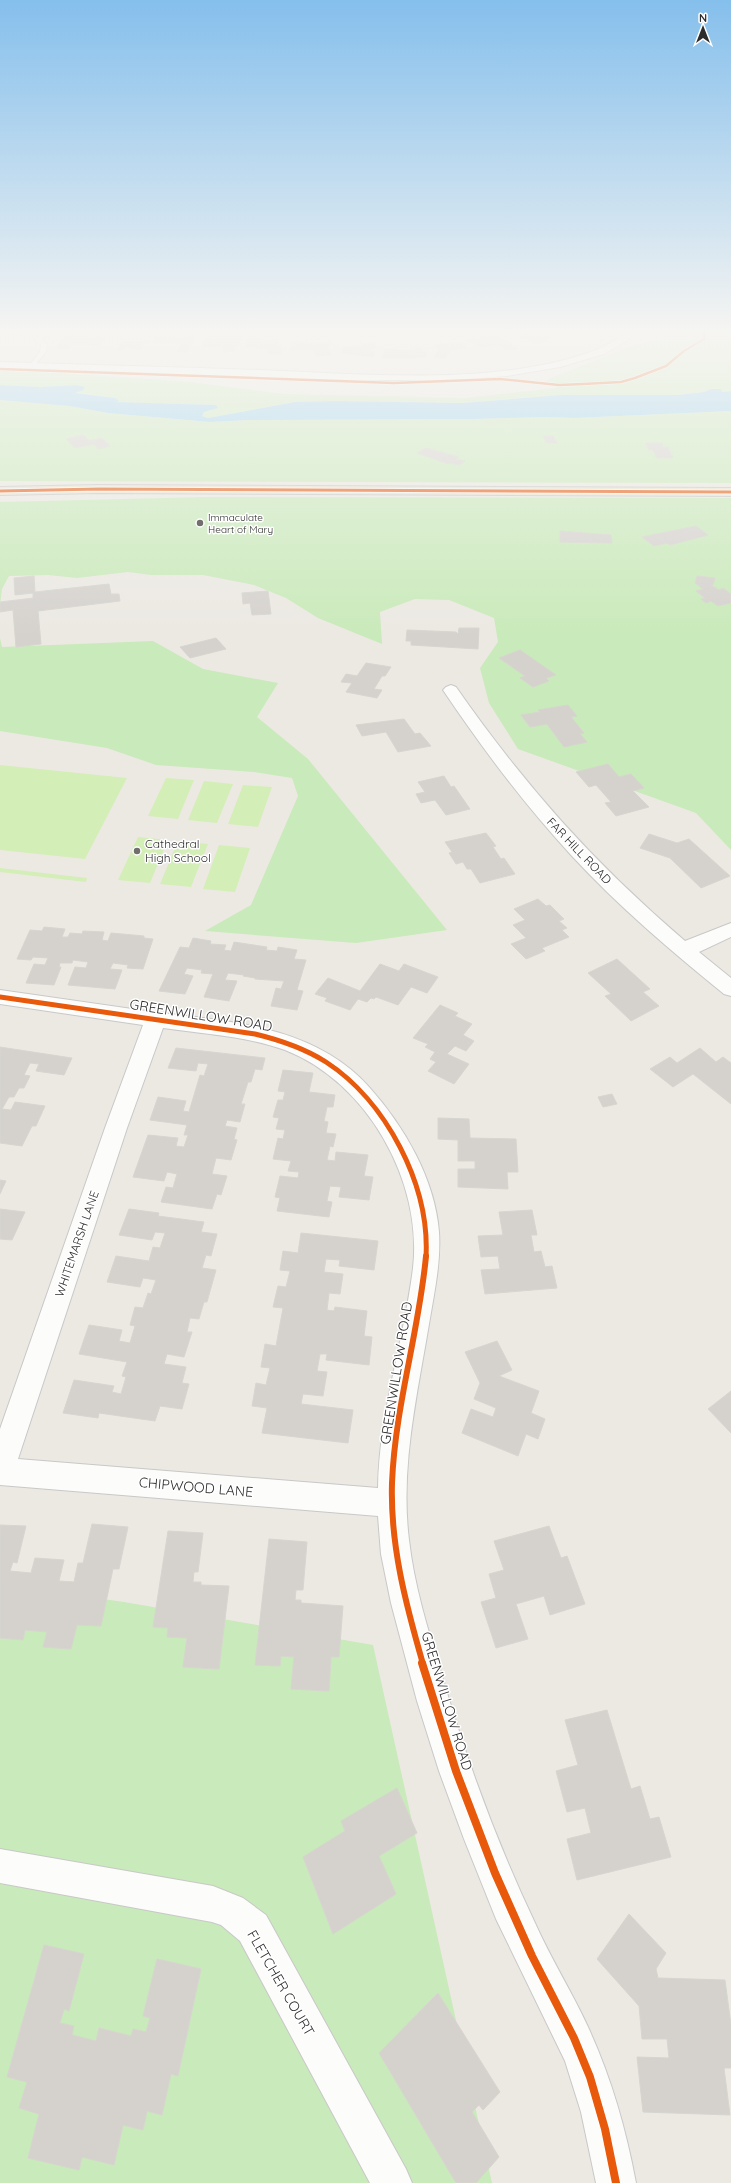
<svg xmlns="http://www.w3.org/2000/svg" width="731" height="2183" viewBox="0 0 731 2183" font-family="Quicksand,sans-serif">
  <rect width="100%" height="100%" fill="#ece9e3"/>
  <path fill="#c9eaba" d="M682,332h49v59l-10,1 -10,-3 -7,3 -26,3 -145,2 -71,6 -128,-2 -39,1 -87,16 -6,-2 2,-4 9,-2 -3,-5 -95,-3v-4l-41,-6 2,-7 -36,2 -40,-2v-14l55,2 136,9 93,12 181,4 92,-10 -11,-8 88,-35 34,-6z
    M0,400l69,6 39,7 102,9 38,-2 224,-1 74,-2 28,1 157,-7v72l-731,-2z
    M205,497l526,1v352l-35,-37 -178,-64 -29,-46 -9,-35 18,-26 -4,-24 -45,-18 -34,-1 -35,13 2,32 -64,-26 -32,-20 -32,-13 -51,-10h-52l-23,-3 -51,6 -29,-3 -39,1 -7,13 -2,16v-103z
    M0,638l2,9 151,-6 50,28 75,14 -21,34 51,42 139,171 -91,13 -151,-12 46,-26 47,-109 -6,-18 -38,-6 -98,-7 -49,-17 -107,-17z
    M0,1584l124,18 249,43 119,538h-492z"/>
  <path fill="#d4eeb7" d="M0,765l127,13 -42,81 -85,-9z
    M166,778l28,2 -16,39 -30,-3z
    M204,781l29,3 -16,39 -29,-3z
    M243,785l29,2 -14,40 -30,-3z
    M138,837l30,3 -18,43 -32,-3z
    M178,841l30,3 -17,43 -31,-3z
    M219,845l31,3 -15,44 -32,-3z
    M0,868l87,10 -1,4 -86,-10z"/>
  <path fill="#92d0f2" d="M0,385l40,2 36,-2 9,2 -2,3 -8,3 40,5 4,3 -3,1 100,3 2,3 -14,4 -2,4 6,2 87,-16 39,-1 128,2 100,-8h116l26,-3 7,-3h10l1,3 9,-1v20l-157,7 -28,-1 -74,2 -224,1 -38,2 -102,-9 -39,-7 -69,-6z"/>
  <path fill="#d5d2ce" stroke="#d7d5cf" d="M24,332h35l4,1 -16,5 -15,-4 -11,4 -7,-3z
    M537,332h15l7,2 -20,9 -19,-6 3,-1 -1,-2z
    M67,335h7l-3,4 19,-1 -2,2h6l2,-3 8,1 -5,7 -27,-1 -3,4h-12z
    M185,336h11l-9,16h-10l5,-9 -29,-1 3,-5 28,1z
    M497,336l22,13 -13,1 -7,-5 -19,2 -11,-7z
    M207,338l34,1 -4,8h-3l1,4 -11,1 -2,-5 -19,-1z
    M254,339l16,3 2,-3h8l-3,6h4l-1,3 2,6h-13l-2,-5 -22,-2 3,-7z
    M123,341h23l-6,9 -15,-3 -2,3h-6z
    M293,342l37,2 -2,4 3,7 -15,1 -2,-6h-24z
    M463,343l4,5 -16,2 -6,8 -11,-1 5,-7 -5,-5z
    M363,344h13l-2,5h-4l-1,2 6,1 -1,5 -33,-4 2,-6 19,-1z
    M415,348h7l-1,3 5,1v5l-44,1 3,-9 30,2z
    M84,435l5,6 13,-3 8,8 -12,3 -4,-5 -19,4 -9,-9z
    M543,436h10l4,7h-10z
    M646,443h16l1,4h5l5,11h-16l-4,-8h-4z
    M426,448l33,9 -3,2 9,2 -6,4 -9,-2 -2,1 -31,-11z
    M696,526l12,9 -38,10 -3,-2 -13,3 -12,-9z
    M560,531l51,4 1,8 -52,-1z
    M34,576l1,16 74,-8 2,10h8l1,7 -82,10 3,33 -25,3 -3,-37 -13,2v-10l33,-4v-5l-18,2 -1,-17z
    M697,576l18,2 -2,7h-2l8,5 4,-2 8,6v9l-13,3 -7,-5 -5,2 -5,-4 4,-1 -9,-7 7,-2 -8,-6z
    M268,591l3,23 -19,1 -2,-12 -7,1 -1,-11z
    M459,628h20l-1,21 -67,-4v-4h-5l1,-11 49,2 2,2z
    M216,638l10,11 -36,9 -10,-11z
    M520,650l36,25 -10,3 3,3 -16,6 -13,-9 5,-2 -26,-18z
    M366,663l25,4 -6,9h-3l-8,13 8,1 -5,8 -31,-6 6,-9 -11,-1 5,-8 11,2z
    M568,705l9,11 -6,1 13,16 -4,1 7,8 -23,5 -17,-23 -17,3 -9,-12 19,-3 -2,-2z
    M404,719l11,15 5,-1 11,13 -33,6 -12,-20 -24,4 -6,-11z
    M608,764l11,13 12,-3 13,14 -11,3 16,16 -33,9 -11,-13 6,-1 -15,-17 -7,2 -13,-15z
    M444,776l7,11 3,-1 16,23 -24,6 -11,-15 -14,3 -5,-9 9,-2 -7,-10z
    M486,833l10,13 -3,1 8,12 3,-1 11,16 -35,9 -9,-14h-4l-4,-7 -7,2 -7,-11 3,-1 -7,-10z
    M649,834l28,9 12,-4 41,37 -29,12 -31,-30 -30,-10z
    M538,899l8,7 4,-1 14,14 -5,2 8,7 -5,2 7,7 -27,11 3,3 -19,8 -15,-15 15,-6 -13,-13 12,-5 -11,-11z
    M44,927l21,2 -3,8h6l2,-4 12,1 1,-3 21,1 -2,8 6,1 3,-8 33,3v2l9,1 -10,30 -16,-1 1,-3 -15,-2 -3,6 12,1 -7,19 -47,-4 7,-18 11,1 2,-6 -15,-2 -1,3h-12l-1,4h2l-7,18 -28,-2 8,-19 11,1 3,-7 -15,-1 -2,3 -14,-1 13,-29 12,1z
    M193,938l18,3 -1,3 16,1 -2,5 7,1 3,-9 33,5 -1,3 11,1 1,-4 19,3 -3,9 12,1 -9,30 6,1 -6,19 -26,-4 5,-18 5,1 3,-8 -29,-2v-1l-12,-2 1,-1 -16,-2 -3,7 12,1 -8,20 -25,-4 9,-23 -12,-1 1,-3 -15,-2 -3,6 9,2 -8,18 -26,-3 21,-44 9,1z
    M617,959l33,30 -7,3 16,14 -28,15 -26,-25 6,-2 -23,-21z
    M380,964l19,7 5,-7 34,13 -11,16 -16,-6 -13,18 -22,-8 -2,2 -3,-1 -4,4 -9,-3 -8,11 -25,-9 2,-3 -12,-4 13,-16 32,13z
    M440,1005l18,8 -3,3 17,8 -9,11 11,6 -8,10 -11,-5 -8,8 22,10 -15,20 -26,-13 8,-9 -6,-3 5,-7 -10,-5 3,-3 -15,-6z
    M0,1047l72,11 -8,17 -28,-4 3,-7 -9,-1 -6,12 6,1 -6,12h-5l-5,9h-5l-7,12 9,1 4,-8 30,4 -9,20h-4l-10,20 -22,-3z
    M176,1048l89,10 -3,12 -7,-1 -4,13h-3l-7,22h4l-5,18 -13,-2 -2,6 12,2 -3,11 3,1 -6,20 -15,-2 -4,16 15,2 -6,19 -4,-1 -5,15 -51,-7 5,-15 7,1 4,-14 -10,-2 -3,9 -31,-4 15,-42 30,3 -2,8 8,1 4,-12h-4l3,-10 -37,-5 8,-23 28,4 -3,10 6,1 11,-37 4,1 4,-12 -10,-1 -2,8 -28,-3z
    M700,1048l16,14 7,-5 8,6v41l-38,-30 -20,13 -23,-18 20,-12 7,6z
    M283,1070l30,3 -4,19 26,3 -2,12h-6l-3,14 4,1 -2,11 10,1 -3,13 -3,-1 -3,14 8,1 1,-9 32,3 -4,21 9,1 -4,23 -30,-3 2,-10 -11,-1 -3,15 5,1 -3,15 -52,-6 3,-13 -5,-1 5,-21 18,2 1,-6 -11,-1 3,-10 -18,-2 5,-21 5,1 2,-9 -9,-1 3,-11 -6,-1 5,-17h5l2,-8 -7,-1z
    M612,1094l5,10 -14,3 -5,-10z
    M438,1118l31,1 1,19 46,1 2,33h-11l1,17 -50,-2v-18h17v-8h-17v-21l-20,-1z
    M0,1180l6,1 -6,13z
    M0,1209l25,3 -13,28 -12,-1z
    M129,1209l30,4 -1,3 46,6 -3,10 16,2 -6,22 -5,-1 -4,13 14,2 -9,32h-3l-5,17 -9,-1 -3,14h5l-8,25 -17,-3 -3,10 22,3 -4,16 7,1 -7,25 -22,-3 -5,15 -56,-8 -1,5 -35,-5 11,-33 40,6 -2,6 9,2 5,-17 -4,-1 5,-14 -48,-8 10,-29 33,5 -3,11 11,2 5,-17 -5,-1 5,-18 8,1 5,-15 3,1 5,-14 -13,-2 -3,9 -33,-5 9,-26 33,5 4,-14 7,1 5,-15 -10,-1 -3,8 -33,-5z
    M532,1210l5,25h-6l3,17 7,-1 4,16 7,-1 5,22 -72,6 -4,-24 19,-1 -2,-13 -17,1 -3,-21 25,-1 -4,-23z
    M301,1233l77,8 -4,29 -35,-4 1,-6 -14,-1 -2,13 19,2 -3,20 -11,-1 -2,17 7,1 1,-4 32,4 -3,25 8,1 -3,28 -43,-5 1,-6h-7l-3,17 10,1 -4,24 -20,-2 -2,10 52,6 -5,33 -86,-10 5,-25 -15,-2 4,-23 10,2 4,-17 -9,-1 4,-23 11,2 7,-38 -10,-1 5,-21 8,1 4,-16 -10,-1 3,-19 15,2z
    M497,1341l15,29 -13,6 40,15 -8,22 14,6 -7,20 -12,-5 -8,22 -56,-23 9,-24 22,8 3,-9 -22,-9 6,-16 -15,-31z
    M731,1391v42l-23,-24z
    M92,1524l36,3 -9,42h-6l-12,57 -24,-1 -6,24 -28,-2 4,-15 -22,-2 -2,10 -23,-2v-113l26,1 -9,37 -4,-1 -3,9 21,2 4,-15 29,2 -5,21 15,1 4,-19h5z
    M549,1526l12,32 6,-2 18,48 -35,11 -6,-19 -28,8 12,35 -32,9 -15,-46 15,-4 -7,-24 15,-4 -10,-29z
    M168,1531l35,2 -5,39h-4l-1,10h8v3l28,1 -10,83 -36,-2 4,-29 -20,-1 1,-9 -15,-1z
    M269,1539l38,3 -4,48h-7l-1,10h6v3l42,3 -4,51h-8l-2,34 -38,-2 3,-32 -13,-1 -1,10 -25,-1z
    M607,1710l24,79 9,-3 10,33 9,-2 12,40 -94,23 -10,-41 24,-6 -6,-25 -18,4 -11,-41 22,-6 -13,-45z
    M397,1788l20,45 -38,23 17,38 -63,40 -30,-77 42,-26 -4,-10z
    M629,1914l37,39 -10,16 2,9 67,2 6,45v43h-7l6,47 -87,-3 -6,-55 32,1 -2,-19h-25l-3,-33 -42,-47z
    M44,1945l40,9 -15,57 -5,-2 -4,14 14,3 -2,9 24,6 3,-13 32,8 2,-7 13,3 4,-14 -7,-2 14,-57 44,10 -23,107 -7,-2 -9,41 -15,-4 -4,19 -20,-5 -9,40 -32,-8 -3,13 -51,-12 11,-44 -20,-6 8,-26 -20,-5z
    M438,1993l62,99 -17,18 -4,-5 -7,7 27,45 -23,26h-20l-77,-130z"/>
  <g fill="none" stroke-linecap="round" stroke-linejoin="round">
    <defs>
      <path id="service" d="M35,338h4l8,6 -1,8 -14,16 -3,-2 11,-14 1,-7 -6,-5z"/>
      <path id="minor" d="M630,332h12l-38,22 -44,13 -53,9 -52,4h-105l-350,-12v-6c86,3 173,5 259,8 104,4 240,17 337,-20 12,-5 23,-12 34,-18z
        M451,685l5,2c69,99 138,176 229,254l46,-18v14l-32,15 32,26v18l-7,-2c-53,-43 -106,-88 -153,-139 -47,-51 -89,-107 -128,-165l3,-3z
        M0,990c49,7 98,14 146,21 78,10 167,13 223,76 35,39 66,92 70,145 2,31 -5,62 -10,92 -12,72 -29,144 -20,216 5,44 18,87 31,129 25,87 56,172 95,254 16,36 37,69 53,104 23,50 38,102 48,156h-40l-15,-71 -16,-51 -69,-142 -32,-80 -25,-68 -22,-70 -26,-98 -10,-49 -3,-38 -378,-31v-56l105,-301 38,-103 -143,-21zM163,1028c41,6 83,8 122,22 82,32 138,131 128,218 -9,73 -34,145 -35,220l-360,-29 109,-331z
        M0,1849l213,37 30,12 23,17 140,254 6,14h-42l-130,-242 -19,-16 -9,-3 -212,-39z"/>
      <path id="primary" d="M99,485l632,3v8l-632,-3 -99,2v-8z"/>
    </defs>
    <use href="#service" stroke="#c9c8c8" stroke-width="2"/>
    <use href="#minor" stroke="#c9c8c8" stroke-width="2"/>
    <use href="#primary" stroke="#c6c5c3" stroke-width="2"/>
    <use href="#service" fill="#fcfcfb" fill-rule="evenodd"/>
    <use href="#minor" fill="#fcfcfb" fill-rule="evenodd"/>
    <use href="#primary" fill="#e9e6d4" fill-rule="evenodd"/>
    <defs>
      <path id="cycleway-far4" d="M0,369l394,14 106,-4 59,6 24,-1 38,-2 14,-4 31,-12 18,-15 20,-12v-7"/>
      <path id="cycleway-far3" d="M0,491l99,-2 632,3"/>
      <path id="cycleway-far2" d="M0,997l255,37c25,6 49,14 71,28 60,39 104,123 100,195"/>
      <path id="cycleway-far1" d="M423,1664c-17,-59 -33,-119 -31,-181 3,-77 27,-151 34,-227"/>
      <path id="cycleway" d="M422,1663l34,108 39,102 37,83 42,82 16,39 15,52 11,54"/>
    </defs>
    <use href="#cycleway-far4" stroke="#fff" stroke-width="3.5"/>
    <use href="#cycleway-far3" stroke="#fff" stroke-width="4.5"/>
    <use href="#cycleway-far2" stroke="#fff" stroke-width="8"/>
    <use href="#cycleway-far1" stroke="#fff" stroke-width="9"/>
    <use href="#cycleway" stroke="#fff" stroke-width="10"/>
    <use href="#cycleway-far4" stroke="#e8590c" stroke-width="2.5"/>
    <use href="#cycleway-far3" stroke="#e8590c" stroke-width="3"/>
    <use href="#cycleway-far2" stroke="#e8590c" stroke-width="5"/>
    <use href="#cycleway-far1" stroke="#e8590c" stroke-width="6"/>
    <use href="#cycleway" stroke="#e8590c" stroke-width="8"/>
  </g>
  <linearGradient id="sky" x2="0" y2="1"><stop stop-color="#85bfec"/><stop offset="0.52" stop-color="#f6f5f2"/><stop offset="1" stop-color="#f6f5f2" stop-opacity="0"/></linearGradient>
  <rect width="731" height="637" fill="url(#sky)"/>
  <g fill="#706f6d" stroke="#fff" stroke-width="1.5">
    <circle cx="200" cy="523" r="4"/>
    <circle cx="137" cy="851" r="4"/>
  </g>
  <g text-anchor="middle" stroke-width="3" stroke-linejoin="round" paint-order="stroke">
    <g font-size="10" fill="#2d2d2d" stroke="#fff" text-anchor="start">
      <text x="208" y="521">Immaculate<tspan x="208" dy="12">Heart of Mary</tspan></text>
    </g>
    <g font-size="12" fill="#2d2d2d" stroke="#fff" text-anchor="start">
      <text x="145" y="848">Cathedral<tspan x="145" dy="14">High School</tspan></text>
    </g>
    <g font-size="12" fill="#2d2d2d" stroke="#fff">
      <text transform="translate(579 851) rotate(46)" y="4">FAR HILL ROAD</text>
      <text transform="translate(77 1244) rotate(-71)" y="4">WHITEMARSH LANE</text>
    </g>
    <g font-size="14" fill="#2d2d2d" stroke="#fff">
      <text transform="translate(201 1015) rotate(9)" y="5">GREENWILLOW ROAD</text>
      <text transform="translate(396 1373) rotate(-81)" y="5">GREENWILLOW ROAD</text>
      <text transform="translate(196 1487) rotate(5)" y="5">CHIPWOOD LANE</text>
      <text transform="translate(447 1701) rotate(73)" y="5">GREENWILLOW ROAD</text>
      <text transform="translate(281 1983) rotate(60)" y="5">FLETCHER COURT</text>
    </g>
  </g>
  <g transform="translate(703 28)" stroke="#ffffff" stroke-width="3" paint-order="stroke">
  <path d="M0-3L7 15L0 10L-7 15Z" fill="#2d2d2d"/>
  <text y="-6" font-size="11" font-weight="bold" text-anchor="middle" fill="#2d2d2d">N</text>
  </g>
</svg>
